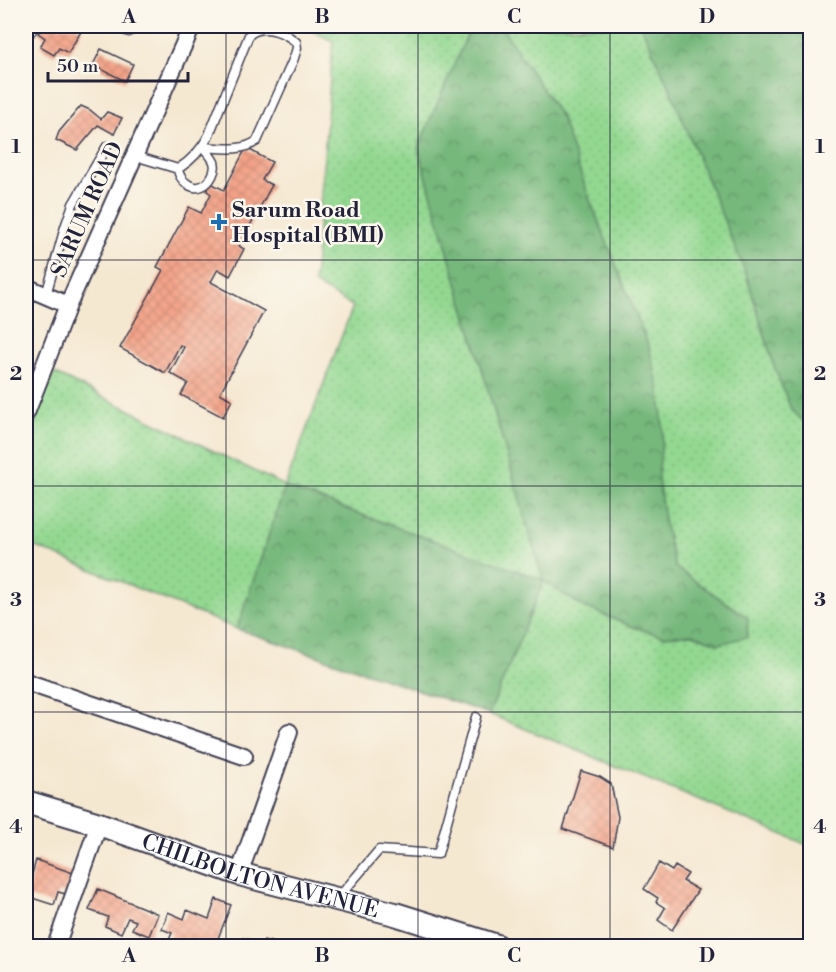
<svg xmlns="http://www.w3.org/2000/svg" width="836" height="972" viewBox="0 0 836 972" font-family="'Libre Bodoni',serif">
  <defs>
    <pattern id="grass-dots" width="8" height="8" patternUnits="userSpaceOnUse" patternTransform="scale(1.5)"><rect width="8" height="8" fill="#93d891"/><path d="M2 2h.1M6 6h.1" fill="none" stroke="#7eb97e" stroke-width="1.8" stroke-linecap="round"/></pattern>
    <pattern id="forest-crowns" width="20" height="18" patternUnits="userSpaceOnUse" patternTransform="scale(1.5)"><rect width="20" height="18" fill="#76b87b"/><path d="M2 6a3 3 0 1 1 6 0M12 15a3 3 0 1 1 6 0" fill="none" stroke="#609566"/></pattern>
    <pattern id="building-cross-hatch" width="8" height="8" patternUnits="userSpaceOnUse" patternTransform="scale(1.5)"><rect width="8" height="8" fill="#f3a287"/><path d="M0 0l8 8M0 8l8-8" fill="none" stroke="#d08b75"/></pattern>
  </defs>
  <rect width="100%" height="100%" fill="#fbf7ec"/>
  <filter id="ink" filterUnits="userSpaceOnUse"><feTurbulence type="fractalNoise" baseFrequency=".0167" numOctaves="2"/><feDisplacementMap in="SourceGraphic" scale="12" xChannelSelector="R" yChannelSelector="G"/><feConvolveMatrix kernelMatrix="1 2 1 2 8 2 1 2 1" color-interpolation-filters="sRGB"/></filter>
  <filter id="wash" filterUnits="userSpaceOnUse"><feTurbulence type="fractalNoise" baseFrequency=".008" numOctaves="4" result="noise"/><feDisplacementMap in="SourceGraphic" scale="24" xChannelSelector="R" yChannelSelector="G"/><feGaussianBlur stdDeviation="1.35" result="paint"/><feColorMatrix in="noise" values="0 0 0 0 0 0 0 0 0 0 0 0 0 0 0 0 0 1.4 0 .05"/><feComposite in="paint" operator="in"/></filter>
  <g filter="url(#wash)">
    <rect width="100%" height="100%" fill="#f5e8d1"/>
    <path fill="url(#grass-dots)" stroke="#5a7d66" stroke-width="1.5" d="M302,26h508v820l-321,-132 54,-133 -258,-94 -48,142 -211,-86v-98l28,-72 231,113 68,-180 -39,-22 19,-243z"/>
    <path fill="url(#forest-crowns)" stroke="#4c6d5b" stroke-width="1.5" d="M471,26h30l60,91 29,83 59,147 11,45 3,39 -5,47 7,48 10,41 73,51 -1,19 -28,7 -26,-10 -30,2 -30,-9 -53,-22 -36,-24 -55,133 -252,-85 48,-142 258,93 -125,-432z
      M641,26h169v402l-19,-19 -16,-40 -29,-95 -76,-185z"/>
    <g id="blocks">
      <path fill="url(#building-cross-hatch)" d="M43,26h32l7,4 -14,23 -9,-5 -5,7 -14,-8 5,-9 -7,-5z
        M101,49l32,15 -8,17 -32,-16z
        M81,106l9,4 11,9 6,-7 15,6 -8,16 -16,-9 -21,25 -21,-10 3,-8z
        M246,148l26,14 -10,18 10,5 -33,61 5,3 -14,27 -12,-7 -7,13 53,29 -44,82 12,7 -9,17 -42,-22 7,-12 -18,-10 14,-26 -4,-2 -15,28 -45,-25 43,-78 -6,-3 32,-60 12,6 10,-19 -4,-3 4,-8 13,7z
        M581,771l19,6 11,7 7,33 -5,30 -50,-18z
        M36,860l37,13 -7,21 -8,-2 -4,13 -28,-9z
        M659,863l13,8 3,-5 13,8 -5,7 15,9 -26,40 -14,-10 7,-12 -9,-6 2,-4 -14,-9z
        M98,889l60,25 -9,22 -17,-7 4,-8 -8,-3 -7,15 -16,-7 3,-9 -19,-7z
        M216,899l15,6 -16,41h-36l-11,-4 4,-9 -10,-4 6,-17 16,7 3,-9 22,9z
        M243,938l20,6 1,-4 21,6h-45z"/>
    </g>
  </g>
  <g filter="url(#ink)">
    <use href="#blocks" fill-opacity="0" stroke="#424052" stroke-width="1.5"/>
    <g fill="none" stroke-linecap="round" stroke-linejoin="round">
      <defs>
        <path id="lane" d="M115,26l14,6
          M26,38l9,-12
          M135,156l43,13c14,-9 24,-20 31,-34l40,-100c13,-12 34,-4 47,7l1,6 -3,10 -37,83c-16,11 -35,7 -54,6
          M178,169c1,10 13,22 24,17 8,-3 15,-16 12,-24 -2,-5 -7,-10 -11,-15
          M46,295l19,-68 8,-23 34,-58
          M338,898l41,-48 59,4 38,-137"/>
        <path id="street" d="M26,287l42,18
          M26,413l42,-108 124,-279
          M26,682l218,74
          M239,874l50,-142
          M56,946l43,-122"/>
        <g id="secondary">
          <path id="s1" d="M26,802l73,22 140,50 156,40 102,32"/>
        </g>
      </defs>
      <use href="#lane" stroke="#424052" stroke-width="11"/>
      <use href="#street" stroke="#424052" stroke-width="20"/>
      <use href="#secondary" stroke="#424052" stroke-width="26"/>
      <use href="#lane" stroke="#fff" stroke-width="8"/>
      <use href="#street" stroke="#fff" stroke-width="16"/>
      <use href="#secondary" stroke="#fff" stroke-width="22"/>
    </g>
  </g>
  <path fill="none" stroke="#22223b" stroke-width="1.5" stroke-opacity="0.55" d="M226,26v920M418,26v920M610,26v920M26,260h784M26,486h784M26,712h784"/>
  <path fill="#1f6fb2" stroke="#fbf7ec" stroke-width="2" d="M216 213h6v6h6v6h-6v6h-6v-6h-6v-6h6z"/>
  <g text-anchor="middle" stroke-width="5" stroke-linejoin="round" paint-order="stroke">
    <g font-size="22" fill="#22223b" stroke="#fbf7ec">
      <text transform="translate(86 209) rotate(-66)" y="8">SARUM ROAD</text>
      <text dy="8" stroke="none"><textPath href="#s1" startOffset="246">CHILBOLTON AVENUE</textPath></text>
    </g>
    <g font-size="22" font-weight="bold" fill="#22223b" stroke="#fbf7ec" text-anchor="start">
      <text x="232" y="217">Sarum Road<tspan x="232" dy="25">Hospital (BMI)</tspan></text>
    </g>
  </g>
  <rect width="836" height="972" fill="none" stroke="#fbf7ec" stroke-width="66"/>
  <path d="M48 72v9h140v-9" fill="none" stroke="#22223b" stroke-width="3"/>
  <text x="57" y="72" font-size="18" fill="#22223b" stroke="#fbf7ec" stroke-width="4.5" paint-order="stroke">50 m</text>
  <rect x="33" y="33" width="770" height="906" fill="none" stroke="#22223b" stroke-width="2"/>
  <g font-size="20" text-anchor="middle" font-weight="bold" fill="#22223b">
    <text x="129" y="23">A</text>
    <text x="322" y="23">B</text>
    <text x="514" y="23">C</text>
    <text x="707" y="23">D</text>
    <text x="16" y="153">1</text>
    <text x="820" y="153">1</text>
    <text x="16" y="380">2</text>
    <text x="820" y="380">2</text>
    <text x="16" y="606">3</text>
    <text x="820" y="606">3</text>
    <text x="16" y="833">4</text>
    <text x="820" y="833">4</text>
    <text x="129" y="962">A</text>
    <text x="322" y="962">B</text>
    <text x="514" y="962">C</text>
    <text x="707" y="962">D</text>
  </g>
</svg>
